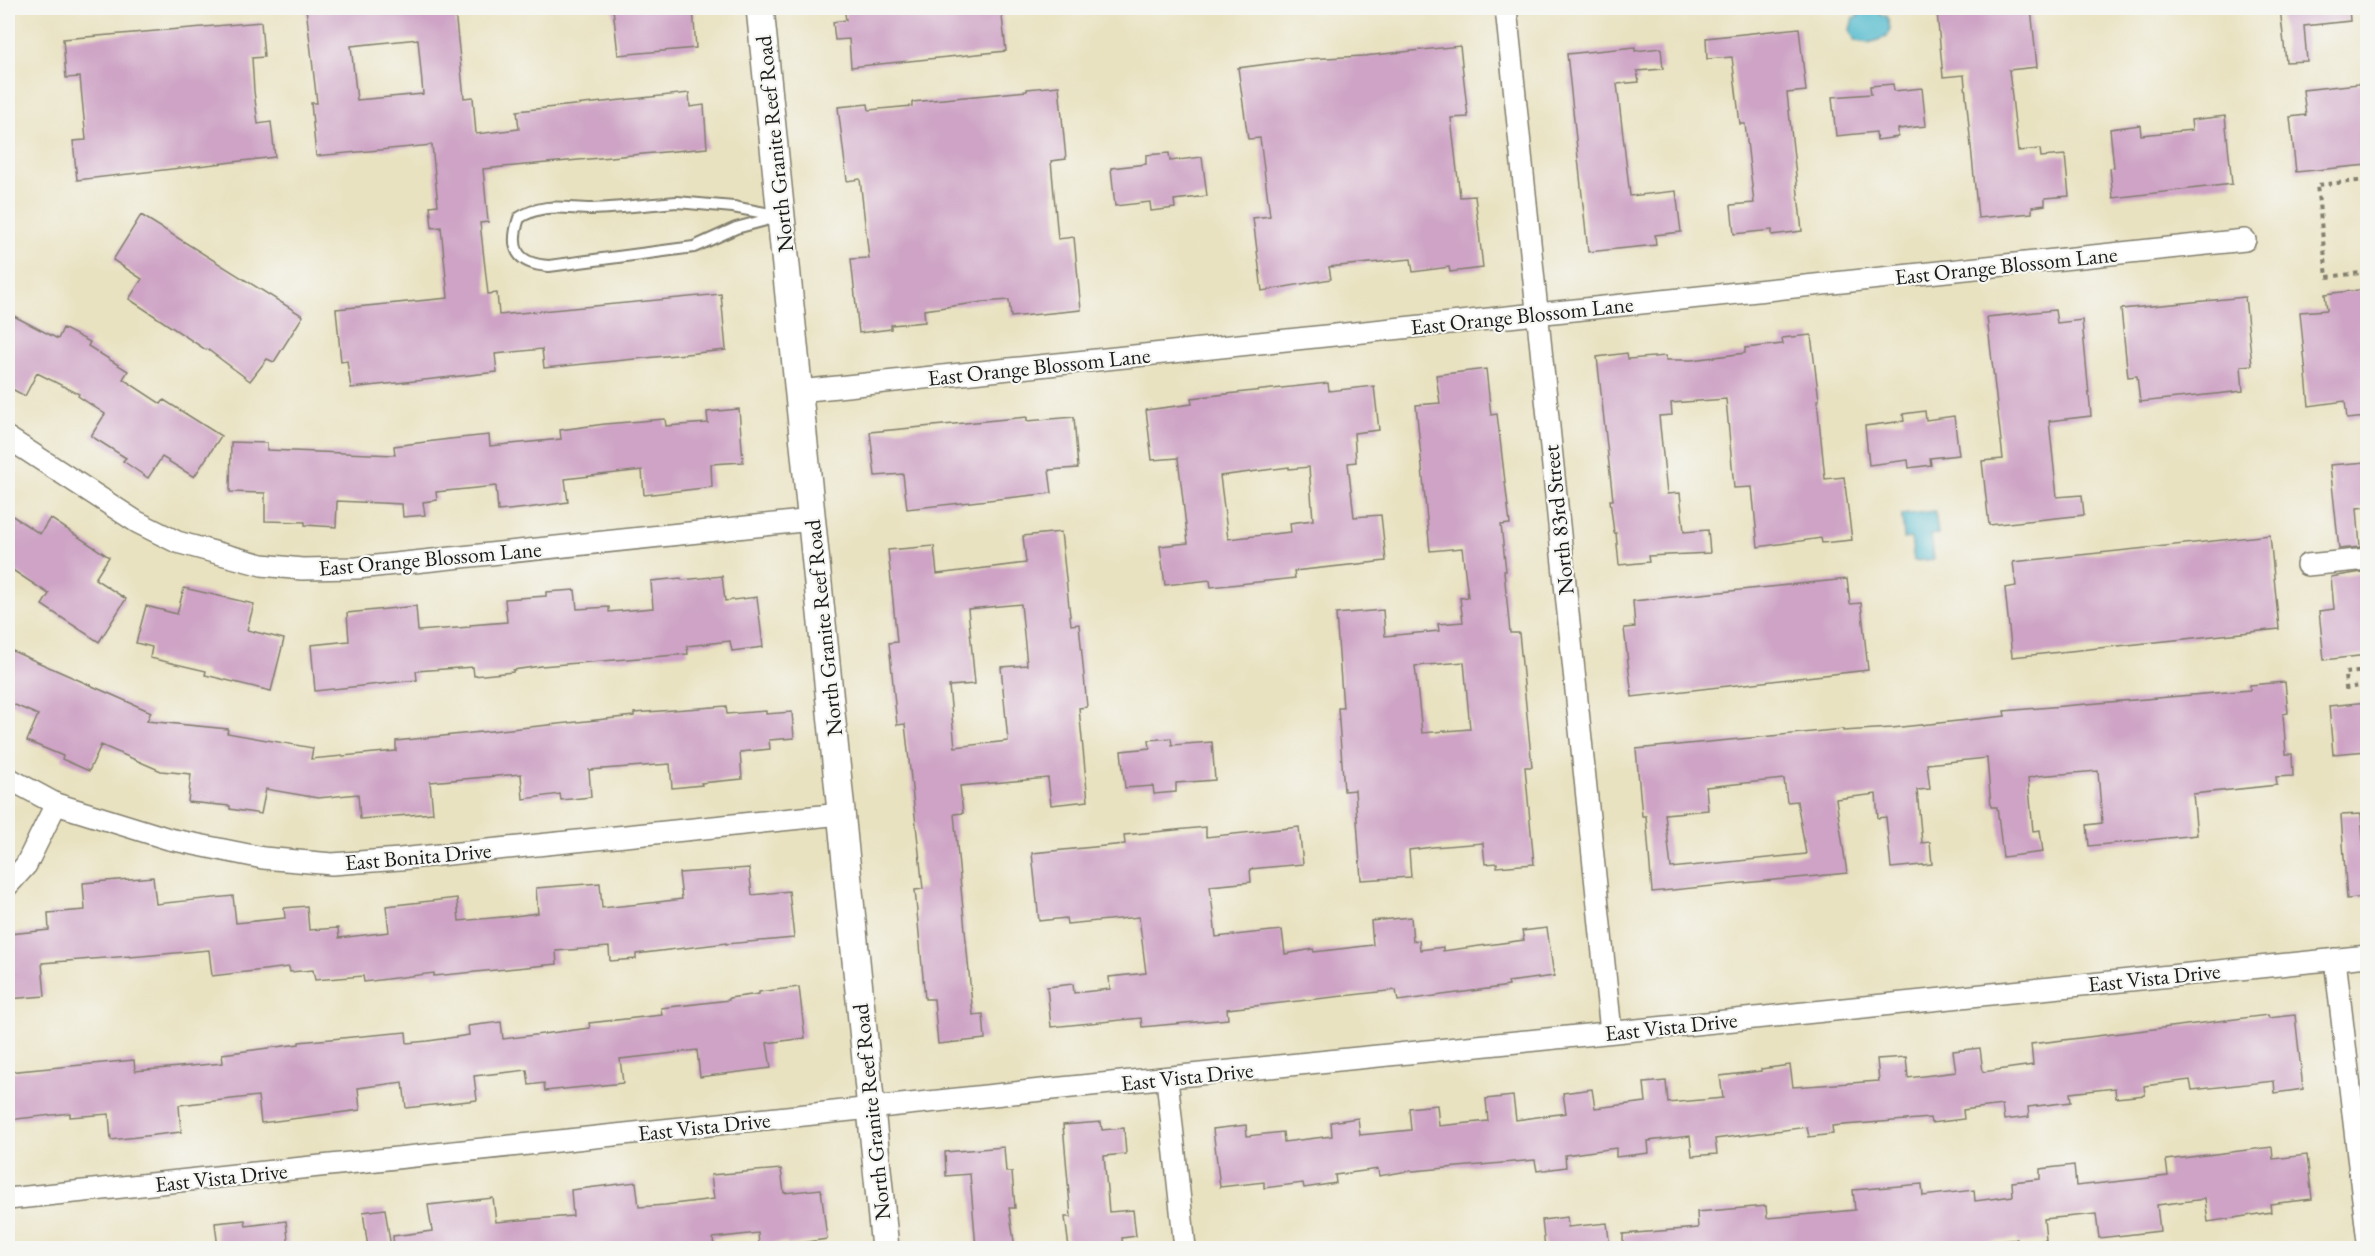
<svg xmlns="http://www.w3.org/2000/svg" width="2375" height="1256" viewBox="0 0 2375 1256" font-family="'EB Garamond',serif">
  <rect width="100%" height="100%" fill="#f6f6f2"/>
  <filter id="ink" filterUnits="userSpaceOnUse"><feTurbulence type="fractalNoise" baseFrequency=".0167" numOctaves="2"/><feDisplacementMap in="SourceGraphic" scale="12" xChannelSelector="R" yChannelSelector="G"/><feConvolveMatrix kernelMatrix="1 2 1 2 8 2 1 2 1" color-interpolation-filters="sRGB"/></filter>
  <filter id="wash" filterUnits="userSpaceOnUse"><feTurbulence type="fractalNoise" baseFrequency=".008" numOctaves="4" result="noise"/><feDisplacementMap in="SourceGraphic" scale="24" xChannelSelector="R" yChannelSelector="G"/><feGaussianBlur stdDeviation="1.35" result="paint"/><feColorMatrix in="noise" values="0 0 0 0 0 0 0 0 0 0 0 0 0 0 0 0 0 1.4 0 .05"/><feComposite in="paint" operator="in"/></filter>
  <g filter="url(#wash)">
    <rect width="100%" height="100%" fill="#e9e2c1"/>
    <path fill="#4fb9cd" stroke="#366a74" stroke-width="1.5" d="M1857,8h22l1,6 7,2 3,12 -3,9 -18,6 -14,-2 -5,-11 3,-12 5,-1z
      M1935,511l3,23 -7,1 3,24 -20,2 -3,-23 -7,1 -2,-24z"/>
    <g id="blocks">
      <path fill="#cea3c5" fill-rule="evenodd" d="M306,8h131v5l18,-2 9,87 9,-1 3,37 43,-5 -2,-18 172,-18 1,14 14,-2 3,43 -224,21 5,53 -8,1 8,71 9,-1 2,22 222,-21 5,56 -182,18 -2,-19 -47,5 2,18 -146,16 -4,-27 -6,1 -5,-53 112,-11 -7,-71 -9,1 -2,-22 8,-1 -6,-60 -116,11 -5,-53h6zM418,39l5,55 -66,6 -6,-54z
        M613,8h80l3,40 -78,7z
        M844,8h157l5,43 -155,16 -2,-28 -14,1 -2,-18 13,-2z
        M1976,8h55l6,59 -28,3 9,81 22,-2 1,8 24,-2 4,41 -24,2v7l-13,2v6l-54,5 -14,-143 -21,2 -6,-65z
        M2280,8h69l1,13 -46,5 3,35 -21,1z
        M261,22l3,35 -12,1 2,33 4,33 13,-2 4,35 -198,23 -4,-39 13,-1 -6,-63 -14,1 -3,-39z
        M1799,28l7,63 -19,2 15,138 -30,4v-5l-38,4 -3,-29 23,-2 -9,-79h-5l-8,-67 -25,2 -1,-21z
        M1460,46l8,71 -17,1 9,79 15,-1 8,72 -33,4 -1,-5 -36,5 -2,-13 -82,8 2,12 -69,12 -9,-73 17,-2 -10,-78 -12,1 -10,-71 68,-9 58,-3z
        M1635,47v4l26,-3 2,21 -26,2 2,11 -22,2 13,112 46,-5 5,41 -26,3 1,10 -68,7 -21,-198z
        M2367,83v82l-71,7 -6,-55 16,-2 -3,-25z
        M1893,84l1,7 28,-3 4,38 -28,3v8l-21,3 -1,-8 -40,4 -4,-39 39,-3 -1,-8z
        M1059,86l7,73 -15,2 7,78 16,-2 7,73 -70,7 -2,-17 -26,2 -59,8 1,12 -34,3v4l-32,4 -8,-74 18,-1 -9,-79 -13,2 -9,-74 30,-3 1,6 43,-4v-4l115,-11v-2z
        M2225,116l7,68 -119,14 -3,-30 4,-1 -4,-38 30,-4 1,10 51,-5 -1,-10z
        M1169,153l1,8 32,-4 5,39 -33,4 1,8 -24,3 -1,-9 -35,4 -4,-38 35,-4v-9z
        M141,215l162,101 -29,46 -7,-3 -17,22 -43,-32 -1,1 -77,-51 13,-20 -29,-19z
        M2367,289v128l-20,2 -2,-18 -36,5 -9,-94 27,-2 -2,-16z
        M2245,297l7,68 -11,1 2,25 -103,11 -3,-26 -9,1 -7,-68z
        M2055,310l2,13 25,-3 9,96 -42,5 8,76 25,-2 2,20 -95,10 -7,-64 21,-2 -16,-142z
        M8,313l50,26 5,-11 27,14 -2,4 40,25 -5,8 38,25 3,-4 57,36 -27,41 -32,-20 -14,21 -25,-17 3,-3 -35,-22 14,-22 -27,-18 1,-2 -42,-21 -12,23 -17,-9z
        M1811,335l8,65h-2l8,79 19,-2 8,63 -30,3 -1,-5 -63,9 -6,-60 -18,1 -8,-89 -55,4 1,12 -13,1 8,78 13,-1 4,39 24,-2 2,23 -62,3 1,6 -30,3 -3,-32h-2l-4,-33h3l-16,-143 30,-4 1,6 38,-3v4h26l53,-7v-5l38,-4 -1,-6z
        M1486,369l5,46 6,-1 13,110 -9,1 5,46h-2l6,62h9l13,134h-7l9,97 -37,3v-4l-12,1 -2,-21 -50,4 -24,3 2,27 -50,3 -6,-90 -11,1 -6,-83h5l-7,-94 47,-4 2,26 54,-5 -1,-7 25,-2 -3,-24 8,-1 -6,-49 -32,3 -14,-146 24,-2 -4,-28zM1464,662l6,67 -48,4 -7,-67z
        M1328,383l1,8 45,-5 5,44 -25,3 2,29 -8,1 6,54 27,-2 5,46 -92,10 1,7 -84,9 -1,-7 -45,5 -5,-39 28,-3 -10,-85 -26,2 -6,-50 46,-6 -1,-6zM1289,467v2l20,-2 4,53 -23,3 1,9 -63,7 -8,-63z
        M739,409l4,53 -32,2 1,23 -68,8 -2,-25 -77,9 3,23 -41,6 -29,3 -2,-25 -60,6 1,8 -14,2 2,13 -22,2 -1,-13 -65,-3 -1,26 -31,-2v-3l-40,-1v-28l-35,-1 1,-50 36,1v7l128,5 -1,-9 56,-7 39,-4 1,11 71,-7 -1,-9 45,-6 60,-5 1,7 42,-3 -1,-11z
        M1925,411l1,9 28,-4 5,39 -29,3 1,7 -22,3 -1,-8 -39,5 -4,-39 39,-5 -1,-7z
        M1027,417v4l47,-4 4,51 -29,2 3,23 -145,16 -4,-35 -28,2 -5,-44z
        M2367,462v45l-10,1 3,39 -21,2 -9,-84z
        M8,513l32,21 10,-16 59,39 -14,22 31,20 -27,43 -57,-37 7,-11 -41,-27z
        M1061,532l10,93 8,-1 8,83 -8,1 9,93 -37,4 -3,-27 -88,8 3,27 -9,1 19,201 10,-1 2,25 -47,5 -4,-45h-9l-10,-109 8,-1 -18,-165 -8,1 -8,-82 8,-1 -9,-92 46,-4 3,28 89,-11 -3,-27zM1021,604l6,61 -26,2 7,74 -53,6 -6,-61 26,-2 -7,-75z
        M2270,535l9,94 -267,28 -7,-69 11,-2 -3,-24z
        M2362,572l5,1v82l-43,5 -5,-49 15,-2 -3,-32z
        M722,576l3,25 32,-4 6,50 -31,4 -2,-10 -43,5 1,8 -147,12 -28,4v2l-39,4 -1,-9 -57,4 1,9 -102,11 -4,-46 38,-4 -2,-28 69,-7 2,25 52,-4v-2l37,-3 -2,-23 41,-3v-4l29,-2 2,19 32,-2v5l44,-4 -2,-27 30,-3 1,2z
        M1847,579l3,25 11,-1 7,67 -236,27 -8,-69 11,-1 -2,-26z
        M184,588l70,16 -7,26 37,9 -13,52 -66,-16 1,-4 -56,-13 2,-11 -16,-4 10,-37 31,8z
        M8,649l143,63 -4,9 81,8 -1,4 86,15 -2,11 85,-8v-10l238,-25v-3l92,-7 1,8 39,-3v3l26,-2 2,26 -25,2 1,9 -30,3 2,27 -41,4 1,2 -30,3 -2,-24 -81,6 2,27 -30,3 -1,-6 -37,5 -2,-25 -91,8 3,31 -73,6 -2,-25 -40,4 -52,-9 -5,25 -31,-5v-3l-42,-4 3,-28 -30,-3 -60,-26 -12,26 -27,-12 1,-3 -36,-15 11,-26 -30,-13z
        M2285,682l3,31 -5,1 3,40h6l1,22 -17,1 1,8 -84,9 4,41 -108,11 -2,-21 15,-2 -4,-52 -61,5 -9,2 5,53 7,-1 3,22 -40,5 -6,-50h-6l-4,-49 -60,6 3,25 -13,1 5,53 8,-1 2,22 -41,4 -5,-51 -8,1 -2,-24 -40,5 11,74 -195,19 -6,-76h-4l-6,-67 207,-20v2l49,-3 113,-12 -1,-5 246,-21v-5zM1784,779l3,23 10,-1 9,53 -135,14 -6,-54 43,-4 -2,-23z
        M2367,702v49l-34,3 -4,-48z
        M1171,738l1,7 40,-3 3,38 -39,3v9l-22,2 -1,-8 -28,2 -4,-37 29,-3 -1,-8z
        M2361,814l2,26 4,-1v58l-20,2 -6,-84z
        M1206,827v10l93,-10 4,37 -53,5 1,13 -41,4 6,51 66,-7 3,24 28,-5 1,3 59,-7 -2,-24 40,-4 2,24 6,-1 1,10 23,-3v4l81,-11 -2,-9 25,-3 7,48 -46,6 1,4 -111,15 -2,-11 -169,19 1,10 -86,8 -1,-9 -90,9 -4,-40 26,-3 1,9 36,-4 -1,-12 37,-4 -7,-56 -72,7 -1,-6 -27,3 -7,-68 93,-9 -1,-9z
        M749,868l3,27 37,-4 5,47 -68,6v-1l-90,11v5l-26,2 -1,-14 -53,4 1,13 -123,12v-3l-70,9 -1,-6 -48,4 -2,-10 -23,2 -1,-5 -77,9 -3,-26 -79,7v-1l-88,7 3,33 -37,3v-41h3l-2,-24 40,-4 -1,-17 37,-3 -2,-27 70,-6 3,27 77,-8 3,27 49,-5 -1,-10 23,-2 2,24 29,-2 1,10 50,-6 -3,-26 71,-8 2,23 55,-5 24,-3 -2,-25 64,-5 2,25 48,-5 32,-4 -3,-26z
        M799,987l6,51 -38,5 4,25 -71,9 -3,-27 -31,4 -46,5 3,24 -78,8 -1,-8 -15,2 -2,-15 -53,6 3,24 -71,8 -3,-26 -45,6 2,22 -99,13 -3,-27 -79,9 2,27 -70,8 -2,-26 -39,3v-4l-62,7v-48l126,-12 1,11 88,-8 -1,-9 77,-10v-2l107,-10 1,11 21,-2 41,-6 -1,-9 33,-4 2,17 87,-11 -1,-5 73,-8 -1,-7 68,-8v-2l30,-4v-2z
        M2268,1015l1,3 26,-3 8,74 -28,4 -1,-12 -82,9 -2,-10 -46,6 1,9 -29,3 -1,-10 -45,5 1,9 -43,5 1,10 -25,3 -2,-15 -39,5 1,9 -33,4 -1,-5 -98,8 1,8 -24,3 -2,-10 -92,12 2,15 -25,2 -2,-20 -42,5 1,12 -33,4v-9l-51,7 1,12 -29,4 -2,-11 -133,12 -23,4 -1,-7 -43,6 1,8 -32,5 -1,-5 -39,5v-6l-44,5 -7,-58 33,-4 1,11 36,-4 1,10 48,-6 -1,-14 27,-4 2,17 51,-5 -2,-22 28,-3 2,21 49,-5 -2,-22 27,-3 3,24 50,-7 -3,-20 29,-4 3,19 51,-6 -2,-19 22,-2 2,22 55,-5 -3,-22 41,-5v-2l29,-4 3,22 86,-6 -2,-22 29,-2 2,21 48,-6 -3,-21 27,-3 3,24 50,-7 -2,-21z
        M1101,1122l1,8 22,-2 2,26 -22,2 5,56 24,-2 3,26 -14,2 1,10h-54l-4,-31h6l-8,-92z
        M1004,1147l2,25h6l3,36h-6l6,40h-39l-6,-74 -24,2 -1,-24z
        M2272,1147l1,12 34,-4 5,44 -42,5 1,8 -63,10 -3,-23 -48,6 3,26 -61,7 -3,-24 -52,5 2,21 -28,3 -1,-4 -81,9h-35l-1,-3 -39,3h-238v-14l75,-6 -1,-16 69,-6 1,12 88,-8 -2,-20 69,-6 1,12 51,-6 1,11 38,-5 -1,-14 28,-3v-10l34,-4 2,21 92,-10 -2,-16z
        M781,1169l3,24 37,-4 6,50 -40,6 -1,-3 -27,3 -1,-12 -45,5 1,10h-320l-1,-12 39,-5 -4,-26 65,-7 3,24 77,-6 -2,-26 65,-8 3,25 26,-2 49,-6 -3,-24z
        M385,1209l6,39h-23l-5,-36z
        M1567,1217l1,10 39,-4 3,25h-65l-3,-28z
        M245,1220l1,6 40,-5 3,27h-71l-3,-25z"/>
    </g>
  </g>
  <g filter="url(#ink)">
    <use href="#blocks" fill-opacity="0" stroke="#827f6e" stroke-width="1.5"/>
    <g fill="none" stroke-linecap="round" stroke-linejoin="round">
      <defs>
        <path id="service" d="M677,202l56,5 48,9 -45,12 -42,19 -145,19c-33,-2 -40,-18 -30,-48 25,-16 46,-9 73,-9 28,-1 57,-5 85,-7z"/>
        <path id="minor" d="M1506,8l105,1024
          M799,391l1446,-151
          M8,438l129,84 40,20 85,23 40,4 55,-1 455,-48
          M2307,565l61,-6
          M8,778l48,26 113,35 94,19 69,6 68,-5 441,-45
          M8,885l18,-20 30,-61
          M2335,959l33,283
          M1167,1079l18,169
          M8,1199l1024,-108 1336,-135"/>
        <path id="tertiary" d="M760,8l125,1240"/>
      </defs>
      <use href="#service" stroke="#827f6e" stroke-width="14"/>
      <use href="#minor" stroke="#827f6e" stroke-width="24"/>
      <use href="#tertiary" stroke="#827f6e" stroke-width="30"/>
      <path stroke="#827f6e" stroke-width="4" stroke-dasharray="4.5 4.5" stroke-linecap="butt" d="M2368,180l-51,5 10,92 41,-5
        M2368,671l-23,2 1,15 22,-3"/>
      <use href="#service" stroke="#fff" stroke-width="10"/>
      <use href="#minor" stroke="#fff" stroke-width="21"/>
      <use href="#tertiary" stroke="#fff" stroke-width="27"/>
    </g>
  </g>
  <g text-anchor="middle" stroke-width="4.5" stroke-linejoin="round" paint-order="stroke">
    <g font-size="22" fill="#1c1c1c" stroke="#f6f6f2">
      <text transform="translate(774 144) rotate(-96)" y="8">North Granite Reef Road</text>
      <text transform="translate(2006 265) rotate(-6)" y="8">East Orange Blossom Lane</text>
      <text transform="translate(1522 315) rotate(-6)" y="8">East Orange Blossom Lane</text>
      <text transform="translate(1039 366) rotate(-6)" y="8">East Orange Blossom Lane</text>
      <text transform="translate(1558 520) rotate(-96)" y="8">North 83rd Street</text>
      <text transform="translate(430 558) rotate(-5)" y="8">East Orange Blossom Lane</text>
      <text transform="translate(823 628) rotate(-96)" y="8">North Granite Reef Road</text>
      <text transform="translate(418 856) rotate(-5)" y="8">East Bonita Drive</text>
      <text transform="translate(2154 977) rotate(-6)" y="8">East Vista Drive</text>
      <text transform="translate(1671 1026) rotate(-6)" y="8">East Vista Drive</text>
      <text transform="translate(1187 1076) rotate(-6)" y="8">East Vista Drive</text>
      <text transform="translate(871 1112) rotate(-96)" y="8">North Granite Reef Road</text>
      <text transform="translate(704 1126) rotate(-6)" y="8">East Vista Drive</text>
      <text transform="translate(221 1177) rotate(-6)" y="8">East Vista Drive</text>
    </g>
  </g>
  <rect width="2375" height="1256" fill="none" stroke="#f6f6f2" stroke-width="30"/>
</svg>
